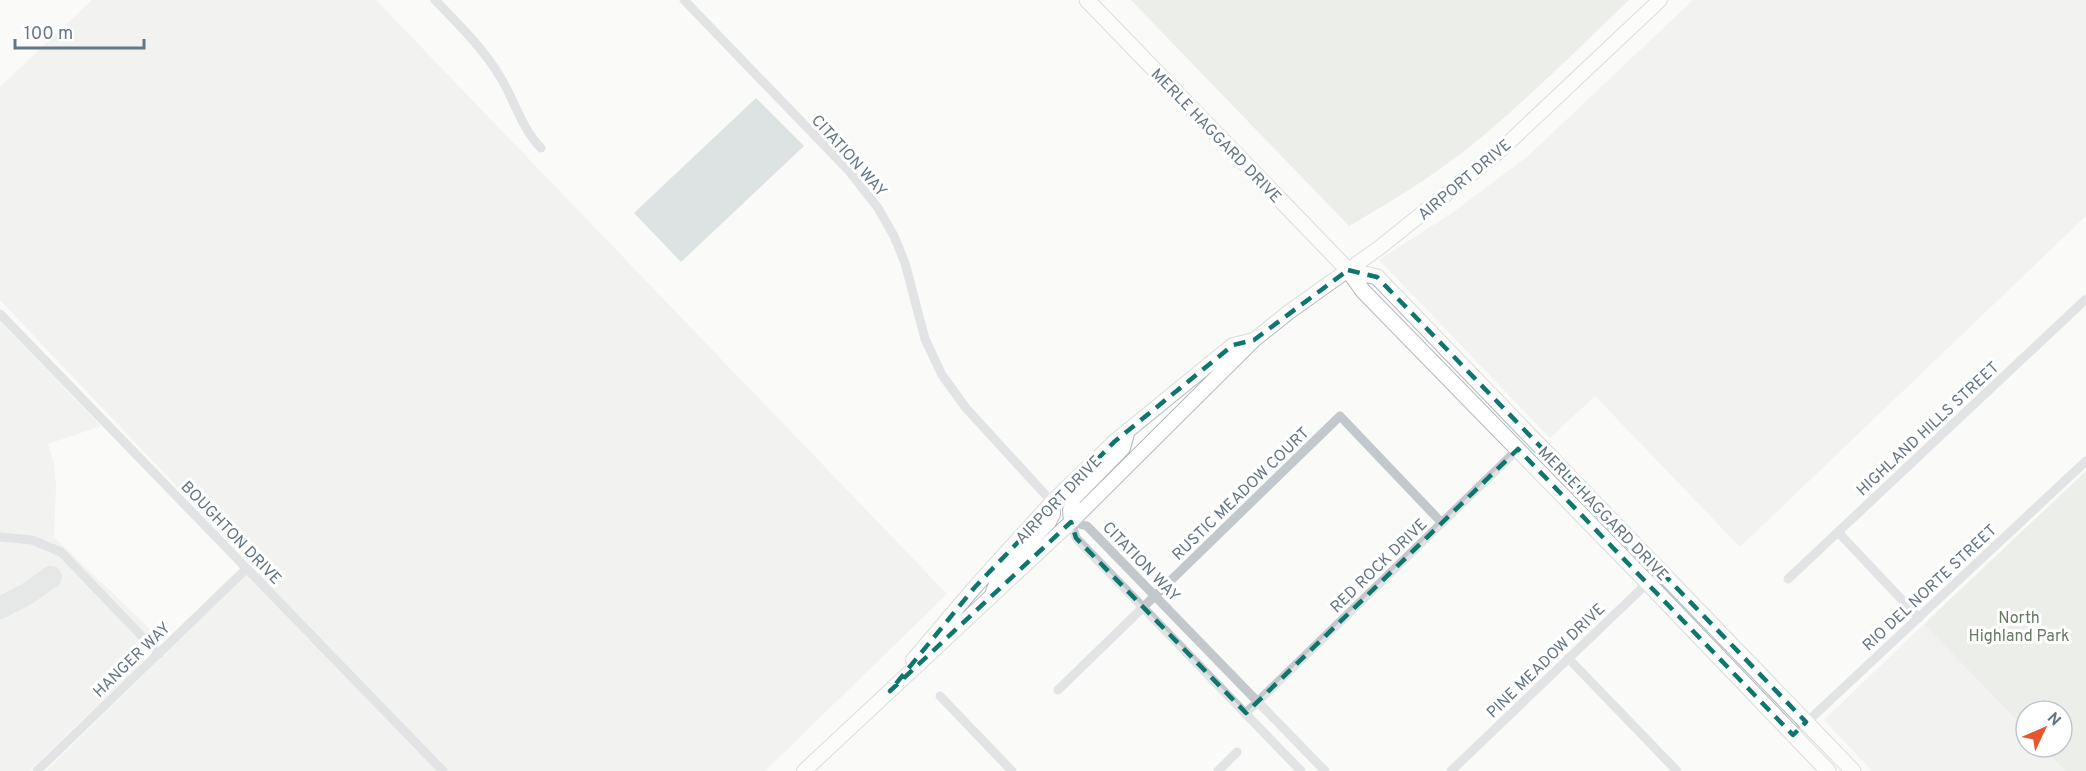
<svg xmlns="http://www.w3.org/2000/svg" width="2086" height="771" viewBox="0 0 2086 771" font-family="Overpass,sans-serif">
  <rect width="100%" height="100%" fill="#fafaf8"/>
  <path fill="#e8e9e9" d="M92,0h284l571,594 -182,177h-719l207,-204 -253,-267v-213z
    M1693,0h393v216l-346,331 -145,-151 -45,42 -171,-178 73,-47 76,-57z
    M0,321l101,105 -53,18 6,20 2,21 -2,52 99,95 -12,11 2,16 -3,6 -111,106h-29z
    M1924,624l102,106v17h16l23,24h-193l-48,-51z"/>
  <path fill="#dadfd7" d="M1131,0h498c-43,41 -85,83 -130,122 -45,41 -98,74 -150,104z
    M2086,471v300h-21l-23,-24h20v-36h-36v19l-102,-106z"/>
  <path fill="#bbc7cb" d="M756,98l48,48 -123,116 -47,-49z"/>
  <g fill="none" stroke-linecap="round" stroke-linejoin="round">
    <path stroke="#ced2d4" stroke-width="22" d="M0,608l27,-14 24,-17"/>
    <defs>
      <path id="secondary" d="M1071,522l-1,-12 4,-12 49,-50 5,-18
        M993,592l9,-22 47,-48 4,-8 -1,-12
        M913,660l62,-73 77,-85 62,-60 119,-97 21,-5
        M804,771l267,-249 183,-182 35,-28 90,-64 95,-76 31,-26 155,-146"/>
      <path id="primary" d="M1087,0l261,270 15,21 285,292 180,188
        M1348,270l29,7 476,494"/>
    </defs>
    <use href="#secondary" stroke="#b3babf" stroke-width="16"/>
    <use href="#primary" stroke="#b5babe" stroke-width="17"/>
    <path stroke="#c3c8cc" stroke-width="9" d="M435,0c23,24 47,47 64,75 15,23 22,53 42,73
      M684,0l165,171 29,37 16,28 11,27 20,76 17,36 24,33 86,94
      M0,314l443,457
      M1071,522l16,4 238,245
      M1071,522l5,16 225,233
      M1838,532l81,86
      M0,537l32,3 29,12 98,102
      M1788,579l298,-280
      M1568,658l109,113
      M1058,690l282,-274 102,107
      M940,696l72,75
      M1246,713l272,-264
      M1793,735l293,-274
      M37,771l209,-202
      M1218,771l19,-19
      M1451,771l209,-200"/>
    <use href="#secondary" stroke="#fff" stroke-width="14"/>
    <use href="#primary" stroke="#fff" stroke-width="15"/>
  </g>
  <path d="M0 0H2086V771H0ZM1348,270l29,7 429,445 -13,13 -275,-286 -272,264 -170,-175 -5,-16 -181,169 85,-104 139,-145 119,-97 21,-5z" fill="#fafaf8" fill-opacity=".55" fill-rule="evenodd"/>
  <path fill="none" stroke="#0f766e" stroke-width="4.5" stroke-dasharray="12 8" stroke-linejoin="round" d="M1348,270l29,7 429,445 -13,13 -275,-286 -272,264 -170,-175 -5,-16 -181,169 85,-104 139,-145 119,-97 21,-5z"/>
  <g text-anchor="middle" stroke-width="6" stroke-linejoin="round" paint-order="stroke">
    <g font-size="16" fill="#657683" stroke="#fff">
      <text transform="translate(1217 135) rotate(46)" y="6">MERLE HAGGARD DRIVE</text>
      <text transform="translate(850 155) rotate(48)" y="6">CITATION WAY</text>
      <text transform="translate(1464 179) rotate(-40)" y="6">AIRPORT DRIVE</text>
      <text transform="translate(1927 428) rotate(-43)" y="6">HIGHLAND HILLS STREET</text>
      <text transform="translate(1240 493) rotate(-44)" y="6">RUSTIC MEADOW COURT</text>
      <text transform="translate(1058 499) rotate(-46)" y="6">AIRPORT DRIVE</text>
      <text transform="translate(1604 513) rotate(46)" y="6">MERLE HAGGARD DRIVE</text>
      <text transform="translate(232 532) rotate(46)" y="6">BOUGHTON DRIVE</text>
      <text transform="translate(1142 561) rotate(46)" y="6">CITATION WAY</text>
      <text transform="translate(1378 565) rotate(-44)" y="6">RED ROCK DRIVE</text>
      <text transform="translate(1929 587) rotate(-43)" y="6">RIO DEL NORTE STREET</text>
      <text transform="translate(131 659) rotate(-44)" y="6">HANGER WAY</text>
      <text transform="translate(1545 660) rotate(-44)" y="6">PINE MEADOW DRIVE</text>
    </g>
    <g font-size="16" fill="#687a64" stroke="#fff">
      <text x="2019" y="623">North<tspan x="2019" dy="18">Highland Park</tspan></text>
    </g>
  </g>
  <g transform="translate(2044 729) rotate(46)"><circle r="28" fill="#ffffff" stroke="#c1c8cd" stroke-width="1.5"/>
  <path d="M0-4.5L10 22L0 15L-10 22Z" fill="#e4572e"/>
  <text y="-9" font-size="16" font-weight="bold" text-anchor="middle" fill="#657683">N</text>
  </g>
  <path d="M15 39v9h129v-9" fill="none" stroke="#657683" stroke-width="3"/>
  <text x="24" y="39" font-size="18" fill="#657683" stroke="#ffffff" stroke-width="4.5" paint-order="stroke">100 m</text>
</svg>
